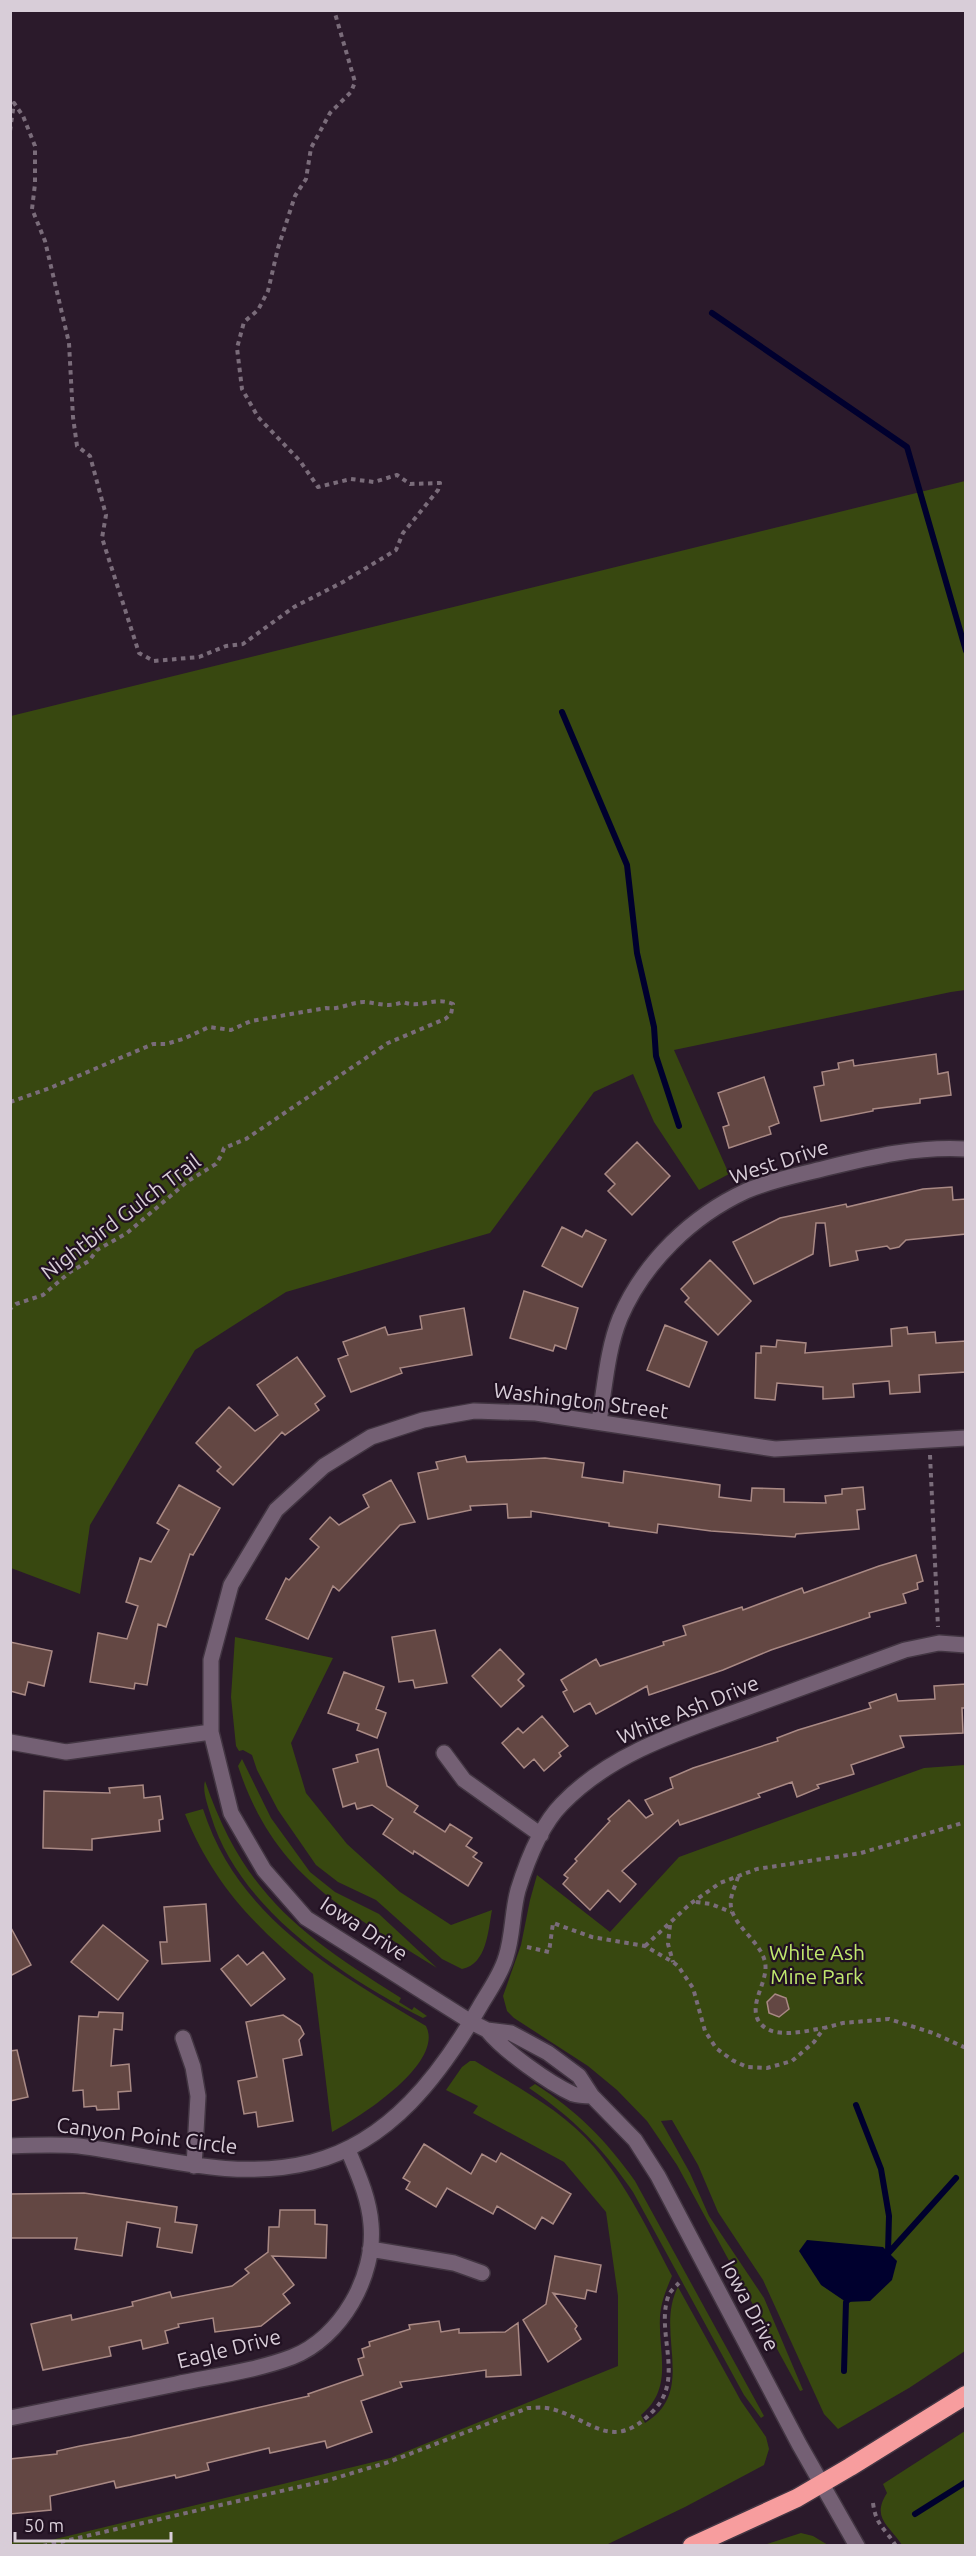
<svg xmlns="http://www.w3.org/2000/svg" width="976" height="2556" viewBox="0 0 976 2556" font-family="Ubuntu,sans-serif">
  <rect width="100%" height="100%" fill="#2b1a2b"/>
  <path fill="#384810" d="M965,481v509l-14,2 -277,58 55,124 -30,16 -45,-68 -21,-48 -39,18 -104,141 -204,59 -91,58 -105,175 -10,69 -69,-26v-852z
    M235,1637l98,21 -42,85 15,50 41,51 53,48 51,33 41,-15c-4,21 -5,54 -30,59l-20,-10 -66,-59 -38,-18 -22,-17 -38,-55 -21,-40 -5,-15 -9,-5 -4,1 -3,-5 -5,-49z
    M242,1759l29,59 39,54 25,20 44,22 58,54c-92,-59 -162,-90 -199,-202z
    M965,1765v586l-56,37 -71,41 -14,-15 -61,-134 -45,-68 -20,-47 -26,-45 -11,1 29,52 19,43 55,82 39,92 -3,1 -123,-226 -30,-44 -30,-31 -29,-24 -74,-48 -7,-7 -4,-15 18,-51 9,-45 7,-25 73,57 69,-75 245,-89z
    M205,1781c39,114 97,155 196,217l-2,4 13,8 2,-3 13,9 -4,2c-81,-42 -184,-109 -212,-202 -3,-10 -9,-25 -6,-35z
    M203,1809c35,109 131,162 223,217 19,37 -67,92 -94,106l-19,-158c-57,-46 -100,-90 -128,-160z
    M470,2061h5c40,25 88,49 119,86 33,38 55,85 78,129 -6,14 -11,26 -12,41 -2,36 14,71 -19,98l4,8c53,-32 9,-91 33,-136l63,114 25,36 3,12 -5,16 -79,42 -79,38h-595v-3h32l347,-84 228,-92v-70l-12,-84 -42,-50 -91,-49 5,-7 -32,-16 16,-23z
    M535,2084c41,26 72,57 100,97l129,235 -3,2 -17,-23 -111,-203c-29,-43 -61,-75 -104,-104z
    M965,2431v114h-63c-13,-20 -31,-27 -15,-52l-4,-9z
    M801,2533l12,3 15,9h-64z"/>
  <path fill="#00002e" d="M807,2240l76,7 14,14 -5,19 -22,21 -24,1 -25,-17 -22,-34z"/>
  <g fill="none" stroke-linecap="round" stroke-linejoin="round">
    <path stroke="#00002e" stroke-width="6" d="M712,313l195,134 59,204
      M562,712l65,153 10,88 17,74 2,29 23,70
      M856,2105l25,64 8,47 -1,36
      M884,2258l72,-80
      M844,2371l2,-69 4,-4
      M915,2514l51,-32"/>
  </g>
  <path fill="#634743" stroke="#a98984" stroke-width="1.5" d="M936,1054l2,20 10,-2 3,23 -31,4v4l-47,6v2l-52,10 -7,-34 10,-2 -2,-13 17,-3 -1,-6 15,-3 1,6z
    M764,1077l15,46 -10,4 2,7 -42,14 -6,-21 6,-2 -11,-32z
    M637,1142l33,34 -38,39 -24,-24 7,-7 -10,-10z
    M952,1187l1,13 13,-1v35l-60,6 -7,7 -9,2 -3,-3 -31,5 2,9 -28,6 -5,-43h-9l-3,31 -59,30 -21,-42 47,-24 66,-14 1,3 76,-18z
    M562,1227l20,10 4,-7 20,10 -24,47 -40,-21z
    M710,1260l41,41 -33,34 -33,-33 4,-4 -8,-9z
    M524,1291l54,17 -12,41 -11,-4 -2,6 -43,-13z
    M464,1308l8,47 -72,13 2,5 -51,19 -13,-33 10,-4 -5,-13 42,-15 3,8 34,-6 -2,-13z
    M665,1325l42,17 -18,45 -42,-17z
    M907,1327l1,7 27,-2 1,11 30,-2v31l-47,3 1,17 -30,2 -1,-13 -36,3 1,13 -31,2v-12l-46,-4 -2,17 -20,-2 1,-45h5v-7l15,1 1,-7 29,3 -1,10 87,-7 -1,-17z
    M297,1357l28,39 -10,8 4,6 -34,25 -3,-3 -49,53 -16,-14 4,-4 -25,-24 33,-36 26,24 23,-16 -21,-30z
    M465,1456l2,6 78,-4 39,5 -2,14 41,6 1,-12 96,14 -1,12 32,4 1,-13 32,1v13l42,1 -1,-7 17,-2v-5l21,-2 2,22 -8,1 2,19 -63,5 -1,3 -84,-6 -53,-7 -1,9 -48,-7v-3l-78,-12v6l-23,1 -1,-14 -37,2 1,4 -43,9 -10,-46 20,-4 -2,-7z
    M391,1480l24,42 -15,3 -61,66 -6,-5 -25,53 -42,-20 20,-41 3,2 30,-33 -9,-8 20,-22 9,8 30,-18 -6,-12z
    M179,1485l41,23 -27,47 -3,-1 -24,73 -8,-3 -11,61 -12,-2 -1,6 -44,-7 8,-49 29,6 11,-33 -12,-4 14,-44 11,4 18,-32 -12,-7z
    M916,1555l7,26 -6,2 1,6 -15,5 3,9 -37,10 1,4 -99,33 -48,20 -74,25 -2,-9 -51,28 -6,-11 -16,9 -11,-20 4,-2 -6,-10 35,-21 4,7 64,-21 -1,-3 23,-7 -3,-9 59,-19 1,3 59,-22 2,5 75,-27z
    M435,1630l12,53 -32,5 -2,-8 -14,2 -7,-45z
    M10,1642l42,9 -8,35 -16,-4 -3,13 -15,-4z
    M500,1649l24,25 -6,6 6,6 -23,21 -29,-31z
    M344,1672l40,15 -8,22 10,4 -9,25 -20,-8 2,-6 -31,-11z
    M966,1684v24h-4l1,25 -63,3 4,11 -53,18 3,9 -37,11 2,3 -22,9 -5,-15 -34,12 2,3 -80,28 -2,-5 -56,51 14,13 -16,18 -12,-12 -18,20 -27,-26 5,-6 -4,-3 13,-14 -2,-2 35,-38 -2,-2 21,-19 17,18 7,-4 -8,-14 28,-12 -3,-10 23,-10 85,-27 -1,-3 21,-8 73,-22 -2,-5 27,-9 2,7 37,-2 -1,-13z
    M542,1716l26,30 -9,7 2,3 -17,15 -10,-12 -10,9 -22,-25 16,-15 5,5z
    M378,1749l9,37 31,20 -4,6 31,20 5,-8 22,14 -6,8 11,7 -4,4 9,6 -14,23 -54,-35 -1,3 -30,-20 10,-15 -21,-14 -15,4 -2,-6 -12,4 -10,-38 25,-7 -2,-7z
    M143,1785l1,13 16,-2 3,23 -4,1 1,11 -68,8v11l-49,-2 1,-57 66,2 -1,-5z
    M206,1904l4,57 -48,3 -2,-22h7l-3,-35z
    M103,1925l45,36 -30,39 -47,-38z
    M10,1926l21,39 -21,11z
    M263,1952l22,27 -34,27 -30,-37 17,-14 9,10z
    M775,1994l11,4 3,11 -10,8 -10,-4 -2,-11z
    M99,2012l24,1 -1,17 -8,-1 -3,37 18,-2 2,27 -13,1 1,17 -22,1 -1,-4 -12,1 -1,-17 -10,1 6,-75 19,1z
    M283,2015l17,11 4,8 -5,6 3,15 -19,4 10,62 -35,6 -2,-15 -12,2 -6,-33 19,-4 -11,-55z
    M17,2050l11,47 -18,4v-50z
    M424,2144l47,30 11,-20 14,8 5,-9 70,41 -18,30 -11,-7 -7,12 -38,-23 -4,8 -46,-26 -11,19 -30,-18 4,-7 -7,-4z
    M84,2193l93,14 -2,15 22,3 -5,28 -35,-6 3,-19 -33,-6 -5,34 -47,-7 2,-11h-67v-44z
    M280,2210h35v14l12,1 -1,33 -54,-2 22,29 -11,9 7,9 -29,23 -46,6 -2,-14 -35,6 1,3 -14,4 3,12 -25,6 -2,-9 -32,7 2,9 -68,14 -12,-46 40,-9 1,5 61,-14 -1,-4 38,-10 2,6 60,-12 17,-13 -4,-4 23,-17 1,-25h10z
    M555,2256l46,9 -5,27 -9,-2 -2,9 -32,-6 24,33 -2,3 6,10 -33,23 -25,-42 23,-16z
    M439,2321l2,11 18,-3v4l46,-1 13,-9 3,52 -35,2v-7l-86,12 2,5 -41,14 11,31 -45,16 -2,-7 -55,12 -1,-5 -62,15 2,7 -33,8 -1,-3 -59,13 -2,-7 -64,15 1,14 -41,4v-55l47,-5v-3l23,-5 50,-9 179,-41 -1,-2 55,-19 -5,-16 6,-2 -2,-8 8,-3 -1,-4 41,-13 -1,-4z"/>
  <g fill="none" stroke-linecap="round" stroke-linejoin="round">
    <defs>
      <path id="minor" d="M599,1421c6,-34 8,-71 21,-103 24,-56 72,-102 126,-127 25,-11 53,-16 80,-23 45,-11 92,-22 140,-19
        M10,1742l56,10 145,-20
        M444,1753l20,27 77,55
        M487,2030c17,21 62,53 86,64 6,2 13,2 19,2
        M183,2038l10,29 5,29 -4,70
        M10,2146c23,-1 46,-2 69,0 78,10 154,36 233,16 78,-20 128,-87 167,-154 9,-16 22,-33 27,-51 7,-21 6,-45 12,-67 9,-29 23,-65 44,-86 50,-52 121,-73 187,-97 52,-19 104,-38 156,-57l34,-7 27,2
        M370,2249l84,14 28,10
        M10,2418c56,-11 111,-23 166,-34 38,-8 79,-13 116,-27 49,-19 84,-81 79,-133 -2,-26 -13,-50 -23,-74
        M857,2546l-58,-102 -141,-268 -23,-36 -43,-44 -13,-20 -31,-23 -37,-20 -24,-3 -16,-8 -165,-104 -42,-48 -33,-57 -20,-81v-72l20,-75 45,-75 48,-44 47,-29 52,-17 51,-9 62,2 239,36 191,-11"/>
      <path id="highway" d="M692,2546l105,-48 53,-31 116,-72"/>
    </defs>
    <use href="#minor" stroke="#423542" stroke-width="18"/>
    <use href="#highway" stroke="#423542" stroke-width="21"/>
    <path stroke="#7a6c7a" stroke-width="4" stroke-dasharray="4.5 4.5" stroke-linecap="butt" d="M10,131l4,-28 9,13 12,30v38l-3,25 13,32 24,102 4,74 4,29 13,10 16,59 -4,23 37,115 15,8 45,-4 27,-11 17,-2 51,-37 49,-25 53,-32 7,-17 35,-43 2,-7 -30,1 -13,-9 -23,7 -23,-3 -33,8 -18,-26 -42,-44 -16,-28 -5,-41 7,-26 14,-12 10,-19 10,-43 17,-52 11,-17 5,-31 19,-35 21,-21 4,-10 -21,-72
      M10,1102l40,-14 103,-44h13l17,-5 26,-12 22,3 20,-9 75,-13c14,2 25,-6 38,-6 15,1 24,6 39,0 18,7 32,-6 50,2l-2,10 -6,5 -57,24 -142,96 -22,9 -2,6 -6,10 -28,17 -61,52 -30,17 -8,11 -19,11 -27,23 -27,9 -6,5
      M930,1455l8,172
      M738,1877c-2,7 -6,15 -7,22 -4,24 29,40 34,63 4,19 -16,40 -7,58 12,21 47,11 65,8
      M696,1902l15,2 20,8
      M670,1925l-2,19 5,18
      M645,1946l45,-42 30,-21 37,-14 104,-16 105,-31
      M527,1947l22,5 4,-29 39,14 53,9 28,16 5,4 15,22 12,43 11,17 16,12 15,7 20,1 25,-7 22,-19 10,-14 19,-5 46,-4 44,14 33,15
      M873,2503c3,23 12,25 23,43
      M43,2546l286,-66 60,-18 139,-54c6,0 13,-1 19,0 43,8 64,49 108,1 29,-31 1,-76 13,-112 1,-5 7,-10 11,-14"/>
    <use href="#minor" stroke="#746074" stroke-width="15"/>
    <use href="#highway" stroke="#f79d9e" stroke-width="18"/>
  </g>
  <g text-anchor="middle" stroke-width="4.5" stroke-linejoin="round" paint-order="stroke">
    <g font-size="21" fill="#d8cdd8" stroke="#211122">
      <text transform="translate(779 1162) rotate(-18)" y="7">West Drive</text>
      <text transform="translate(121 1217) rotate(-37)" y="7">Nightbird Gulch Trail</text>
      <text transform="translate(581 1401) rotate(7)" y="7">Washington Street</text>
      <text transform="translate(688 1710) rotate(-22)" y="7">White Ash Drive</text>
      <text transform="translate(364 1929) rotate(33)" y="7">Iowa Drive</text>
      <text transform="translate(147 2136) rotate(7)" y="7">Canyon Point Circle</text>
      <text transform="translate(750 2306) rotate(62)" y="7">Iowa Drive</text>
      <text transform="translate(229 2349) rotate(-14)" y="7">Eagle Drive</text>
    </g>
    <g font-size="21" fill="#c0e76e" stroke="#211122">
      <text x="817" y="1960">White Ash<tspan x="817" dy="24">Mine Park</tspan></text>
    </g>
  </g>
  <rect width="976" height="2556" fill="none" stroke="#d8cdd8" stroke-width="24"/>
  <path d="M15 2532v9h156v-9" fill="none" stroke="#d8cdd8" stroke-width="3"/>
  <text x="24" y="2532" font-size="18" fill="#d8cdd8" stroke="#211122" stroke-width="4.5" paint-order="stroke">50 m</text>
</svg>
